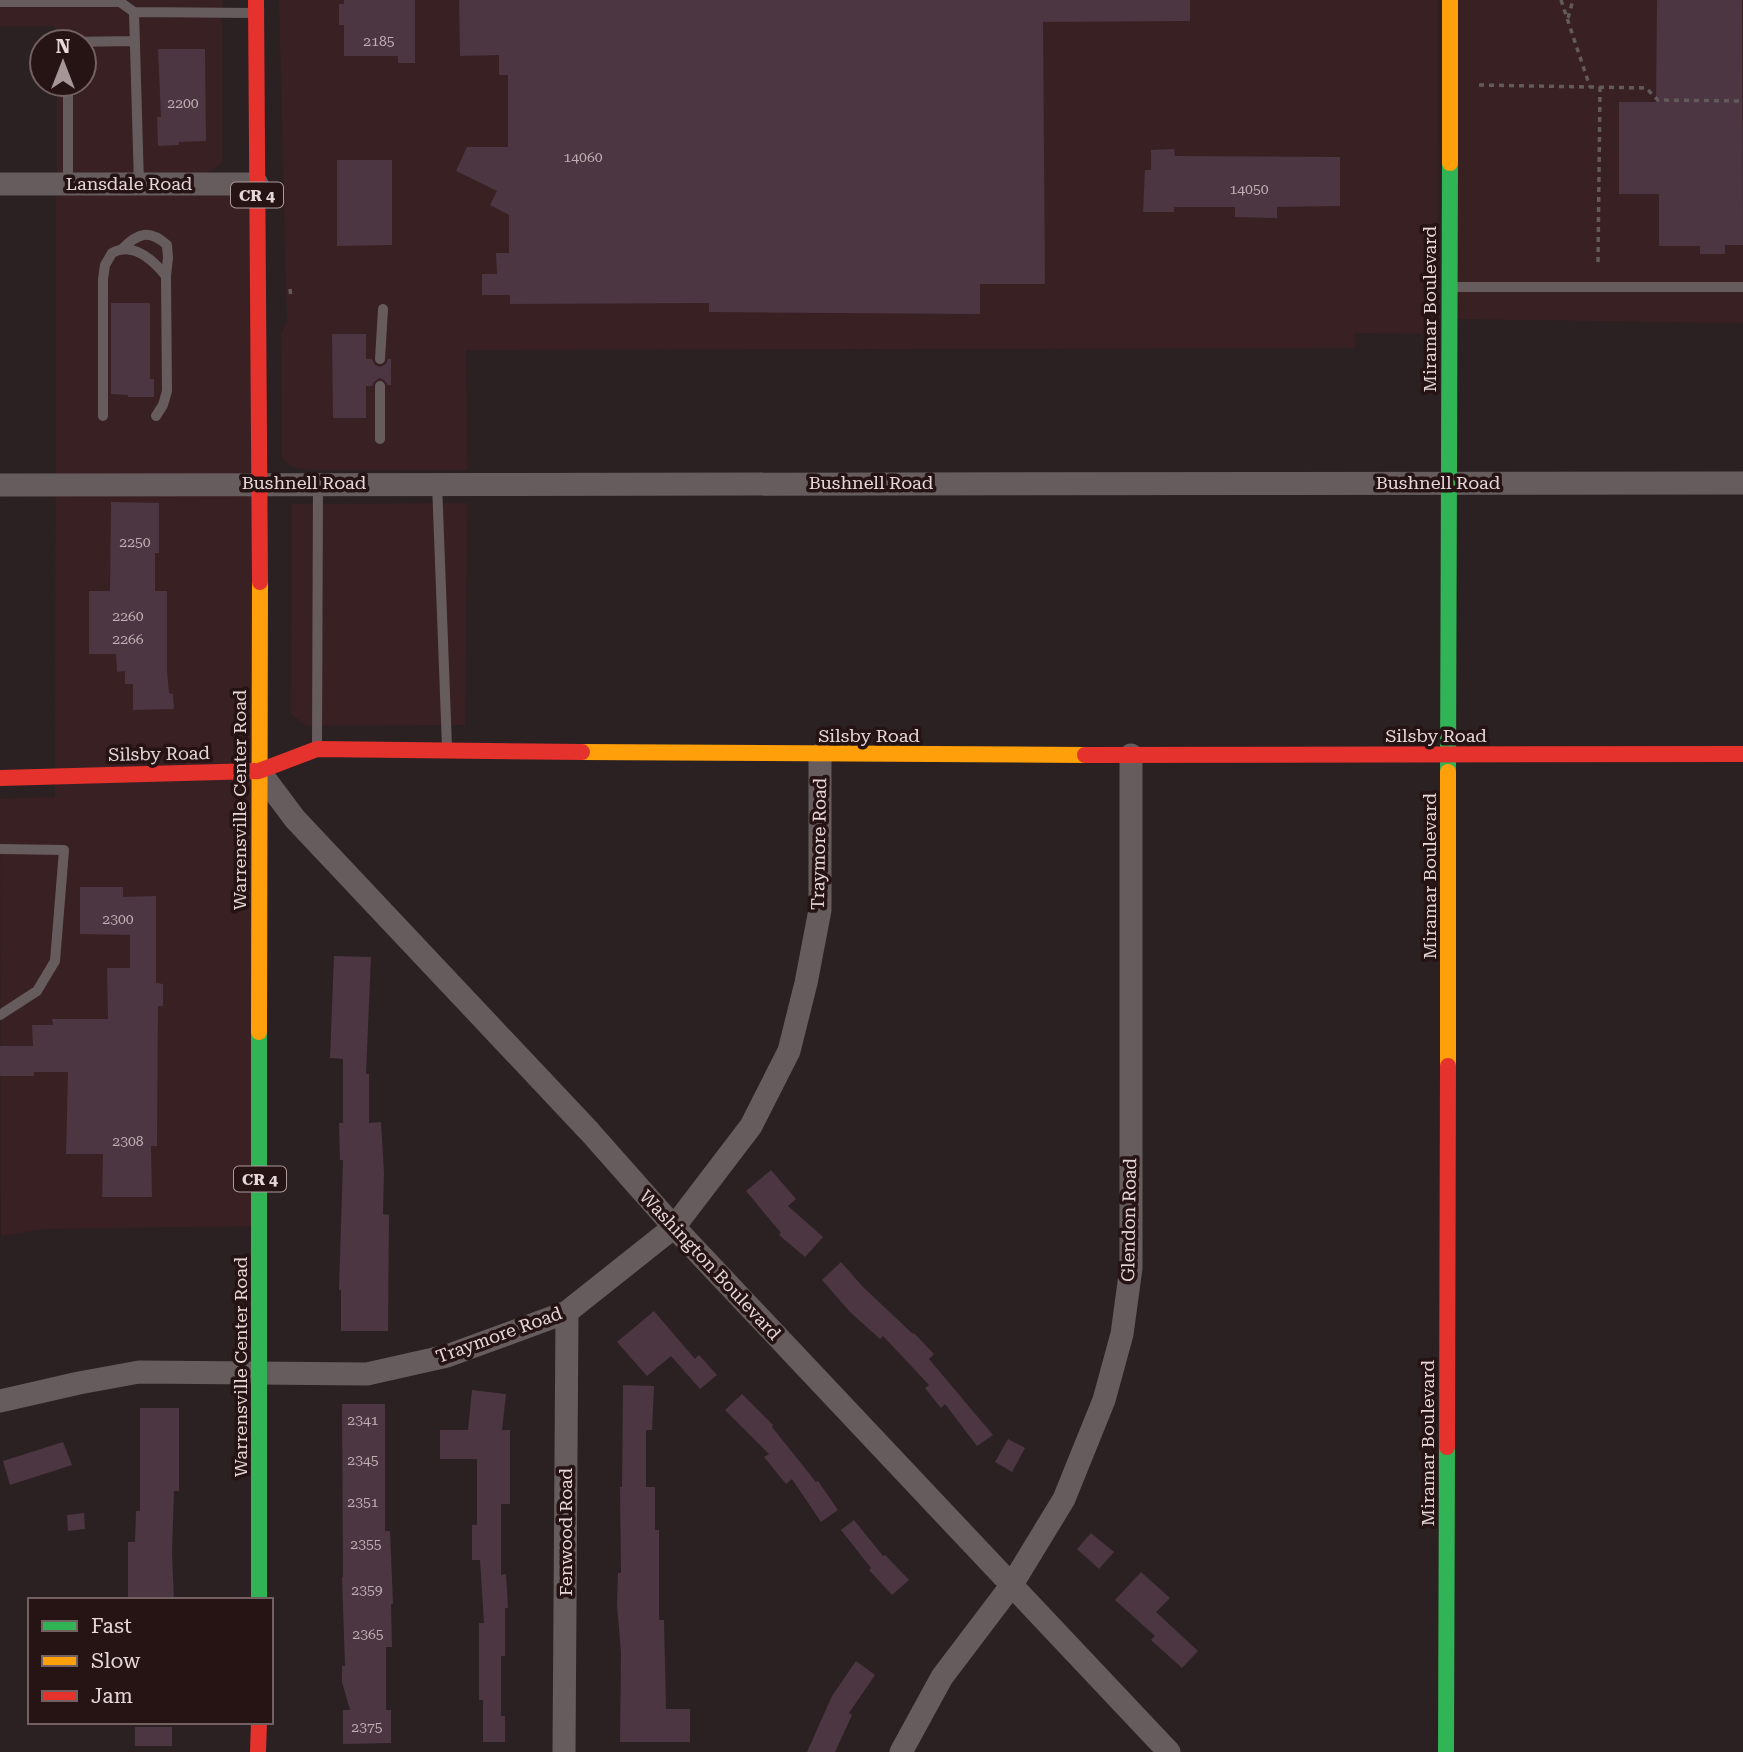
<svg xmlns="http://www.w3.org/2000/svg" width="1743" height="1752" viewBox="0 0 1743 1752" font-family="'Roboto Serif',serif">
  <rect width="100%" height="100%" fill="#2b2122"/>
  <path fill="#392023" d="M0,0h222v163l-15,10h-150v-89h27v-42h-28v-13l-3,-3h-53z
    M279,0h1159l-1,334 -82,-1v15l-889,2 1,120h-156l-16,-2 -10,-6 -3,-7 -1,-120 6,-14z
    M1450,0h293v323l-294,-4z
    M56,184h201l3,1042 -216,3 -43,7 -1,-437 55,-2z
    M467,503l-2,222 -158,1 -16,-12 1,-210z"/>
  <path fill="#4b3641" d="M344,0h71v63h-17v-7h-54v-31h-5v-21h5z
    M459,0h731v21l-147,1 2,262h-65v30l-271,-2v-9l-199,1v-9h-28v-21h15l-1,-21h13v-38l-19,-10 7,-14 -41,-20 11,-24h41v-72h-9v-20l-39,1z
    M1657,0h85l1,245h-18v9h-25v-8h-41v-52h-40v-92h37z
    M158,49h47l1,92 -27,1v3l-21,1 -1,-29h4z
    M1174,149l1,7 165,1v49l-63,1v11l-42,-1v-10h-61v5h-31l2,-42h6v-20z
    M337,160h55v85l-55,1z
    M111,303h39v76h4v18h-26v-2l-17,-1z
    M332,334h34v25h6l3,6 5,2 6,-3 2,-5h3v26h-3l-4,-5 -5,-2 -5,4 -2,4h-6v32h-33z
    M111,502l48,1v50h-4v38h12v80l2,22 4,1 1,15 -41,1v-26h-8v-13l-8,1 -1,-18h-27v-63h21z
    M80,887h43v10l33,-1v87l7,1v22h-5l-1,140h-6l1,51h-50l1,-43h-37l2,-82h-34v4h-34v-30h33l-1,-21h21l-1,-6h56l-1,-51h23v-33l-50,-1z
    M334,956l37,1 -5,117h3v49l12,-1 3,51 -1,41 6,1 -1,116h-47v-41h-2l4,-130h-3l-1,-37h4v-64l-13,-1z
    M771,1170l25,29 -8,7 35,31 -18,20 -26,-22 2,-2 -35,-42z
    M841,1262l22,25 50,47 1,-1 20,21 -5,5 64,76 -16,11 -32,-42 -4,4 -16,-20 4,-3 -46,-49 -3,3 -30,-27 -28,-32z
    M654,1311l41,48 4,-4 18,20 -17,14 -29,-33 -24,20 -30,-34z
    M623,1385l31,1 -2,44h-6v57h9v43h4v90h5l2,89h24v33h-70l1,-89 -4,-49 1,-31h3l-1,-86h2z
    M472,1390l34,4 -4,36h8v74h-9v71l5,-1 2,34h-3v48h-4v60h4v26h-22v-42h-4v-77h5l-4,-63h-8v-35h5v-66h-37v-29h28z
    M742,1394l31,31 -1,2 44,55 2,-1 20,29 -17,12 -29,-43 -6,5 -22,-27 5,-3 -44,-44z
    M342,1404h43v127h5l3,73h-2l1,43h-6v63h5v33l-48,1v-34h7l-8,-28v-16h3l-3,-89h1z
    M140,1408h39v83h-5l-2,62 2,47h-46v-58h7l1,-31h4z
    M1008,1439l17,9 -13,24 -17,-10z
    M63,1442l9,23 -62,20 -7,-24z
    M84,1513l1,16 -17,2 -1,-16z
    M854,1520l29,36 2,-1 24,25 -17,15 -23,-25 2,-2 -30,-38z
    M1091,1533l23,19 -15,17 -22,-20z
    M1141,1572l29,26 -14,14 42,39 -16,17 -31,-28 4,-4 -40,-36z
    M856,1661l19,14 -26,38 3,2 -17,37h-28l25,-56z
    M135,1727h37v19h-37z"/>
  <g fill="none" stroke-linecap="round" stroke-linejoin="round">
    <path stroke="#625a5b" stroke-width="3.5" stroke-dasharray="5 5" stroke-linecap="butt" d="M1561,0l29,87
      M1568,18l5,-18
      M1479,85l167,3 12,12 85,1
      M1598,262l2,-175
      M290,289l1,9"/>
    <path stroke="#665c5e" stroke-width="10" d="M0,2h120l14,10 119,1
      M134,12l5,172
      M68,42l67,-1
      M68,84v100
      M122,249c16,-16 27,-20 45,-4l1,13 -2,18
      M1452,287h291
      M380,359l3,-50
      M380,386v53
      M103,416v-137l2,-14 7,-12c21,-12 41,7 54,23l1,115 -4,14 -7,11
      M437,483l10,264
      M317,747l1,-264
      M0,849l64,1 -9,111 -18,30 -37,24"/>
    <path stroke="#665c5e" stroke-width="23" d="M0,184h257
      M0,485l1743,-2
      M259,771l36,48 294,312 85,96 495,525
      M0,1401l79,-18 60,-11 228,2 80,-18 120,-44 107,-85 77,-101 38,-75 17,-68 14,-73v-155
      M564,1752l3,-440
      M901,1752l41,-75 69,-91 53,-87 40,-99 18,-66 9,-66v-513"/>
    <path stroke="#30b455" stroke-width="16" d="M1448,772l2,-609
      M259,1600v-568
      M1446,1752l1,-305"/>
    <path stroke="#ff9f0a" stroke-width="16" d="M1450,163v-163
      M582,752l503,3
      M259,1032l1,-450
      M1448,1066v-294"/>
    <path stroke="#e5322d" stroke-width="16" d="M256,0l4,582
      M1085,755l658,-1
      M0,778l259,-7 58,-22 265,3
      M1447,1447l1,-381
      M258,1752l1,-30"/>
  </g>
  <g text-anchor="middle" stroke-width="7" stroke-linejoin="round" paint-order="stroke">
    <g font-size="14" fill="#bfafb2">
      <text x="379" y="46">2185</text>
      <text x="183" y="108">2200</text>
      <text x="583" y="162">14060</text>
      <text x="1249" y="194">14050</text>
      <text x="135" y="547">2250</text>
      <text x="128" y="621">2260</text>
      <text x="128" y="644">2266</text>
      <text x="118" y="924">2300</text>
      <text x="128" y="1146">2308</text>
      <text x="363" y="1425">2341</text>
      <text x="363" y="1465">2345</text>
      <text x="363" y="1507">2351</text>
      <text x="366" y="1549">2355</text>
      <text x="367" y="1595">2359</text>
      <text x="368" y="1639">2365</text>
      <text x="367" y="1732">2375</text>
    </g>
    <g fill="#261314" stroke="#ac9c9d" stroke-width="2">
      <rect x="231" y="182.5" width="52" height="25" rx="5"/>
      <rect x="234" y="1166.5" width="52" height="25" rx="5"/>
    </g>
    <g font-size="16" font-weight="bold" fill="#e6d7d8">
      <text x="257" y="201">CR 4</text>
      <text x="260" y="1185">CR 4</text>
    </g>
    <g font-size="18" fill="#e6d7d8" stroke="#261314">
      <text x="129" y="190">Lansdale Road</text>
      <text transform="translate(1430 309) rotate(-90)" y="6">Miramar Boulevard</text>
      <text x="304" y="489">Bushnell Road</text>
      <text x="871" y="489">Bushnell Road</text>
      <text x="1438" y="489">Bushnell Road</text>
      <text x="869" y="742">Silsby Road</text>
      <text x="1436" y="742">Silsby Road</text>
      <text transform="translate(159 754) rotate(-1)" y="6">Silsby Road</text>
      <text transform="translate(240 800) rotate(-90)" y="6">Warrensville Center Road</text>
      <text transform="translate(819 844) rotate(-89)" y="6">Traymore Road</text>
      <text transform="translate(1430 876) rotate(-90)" y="6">Miramar Boulevard</text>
      <text transform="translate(1129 1220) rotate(-89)" y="6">Glendon Road</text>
      <text transform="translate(710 1265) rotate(47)" y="6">Washington Boulevard</text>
      <text transform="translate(499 1335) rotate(-20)" y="6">Traymore Road</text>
      <text transform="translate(241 1367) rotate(-90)" y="6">Warrensville Center Road</text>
      <text transform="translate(1428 1443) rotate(-90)" y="6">Miramar Boulevard</text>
      <text transform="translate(566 1532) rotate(-90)" y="6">Fenwood Road</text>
    </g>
  </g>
  <rect x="28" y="1598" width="245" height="126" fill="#261314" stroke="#736162" stroke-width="2"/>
  <rect x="42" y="1621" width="35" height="10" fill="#30b455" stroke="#736162" stroke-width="2"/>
  <text x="91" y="1633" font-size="21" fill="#e6d7d8">Fast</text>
  <rect x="42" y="1656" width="35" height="10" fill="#ff9f0a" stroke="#736162" stroke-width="2"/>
  <text x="91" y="1668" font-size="21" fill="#e6d7d8">Slow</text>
  <rect x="42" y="1691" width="35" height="10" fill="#e5322d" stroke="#736162" stroke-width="2"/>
  <text x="91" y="1703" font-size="21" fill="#e6d7d8">Jam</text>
  <g transform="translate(63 63)"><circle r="33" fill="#261314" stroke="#736162" stroke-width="2"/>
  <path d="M0-5L12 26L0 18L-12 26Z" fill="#a59798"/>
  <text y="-10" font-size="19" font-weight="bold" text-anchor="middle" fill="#e6d7d8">N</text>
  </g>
</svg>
